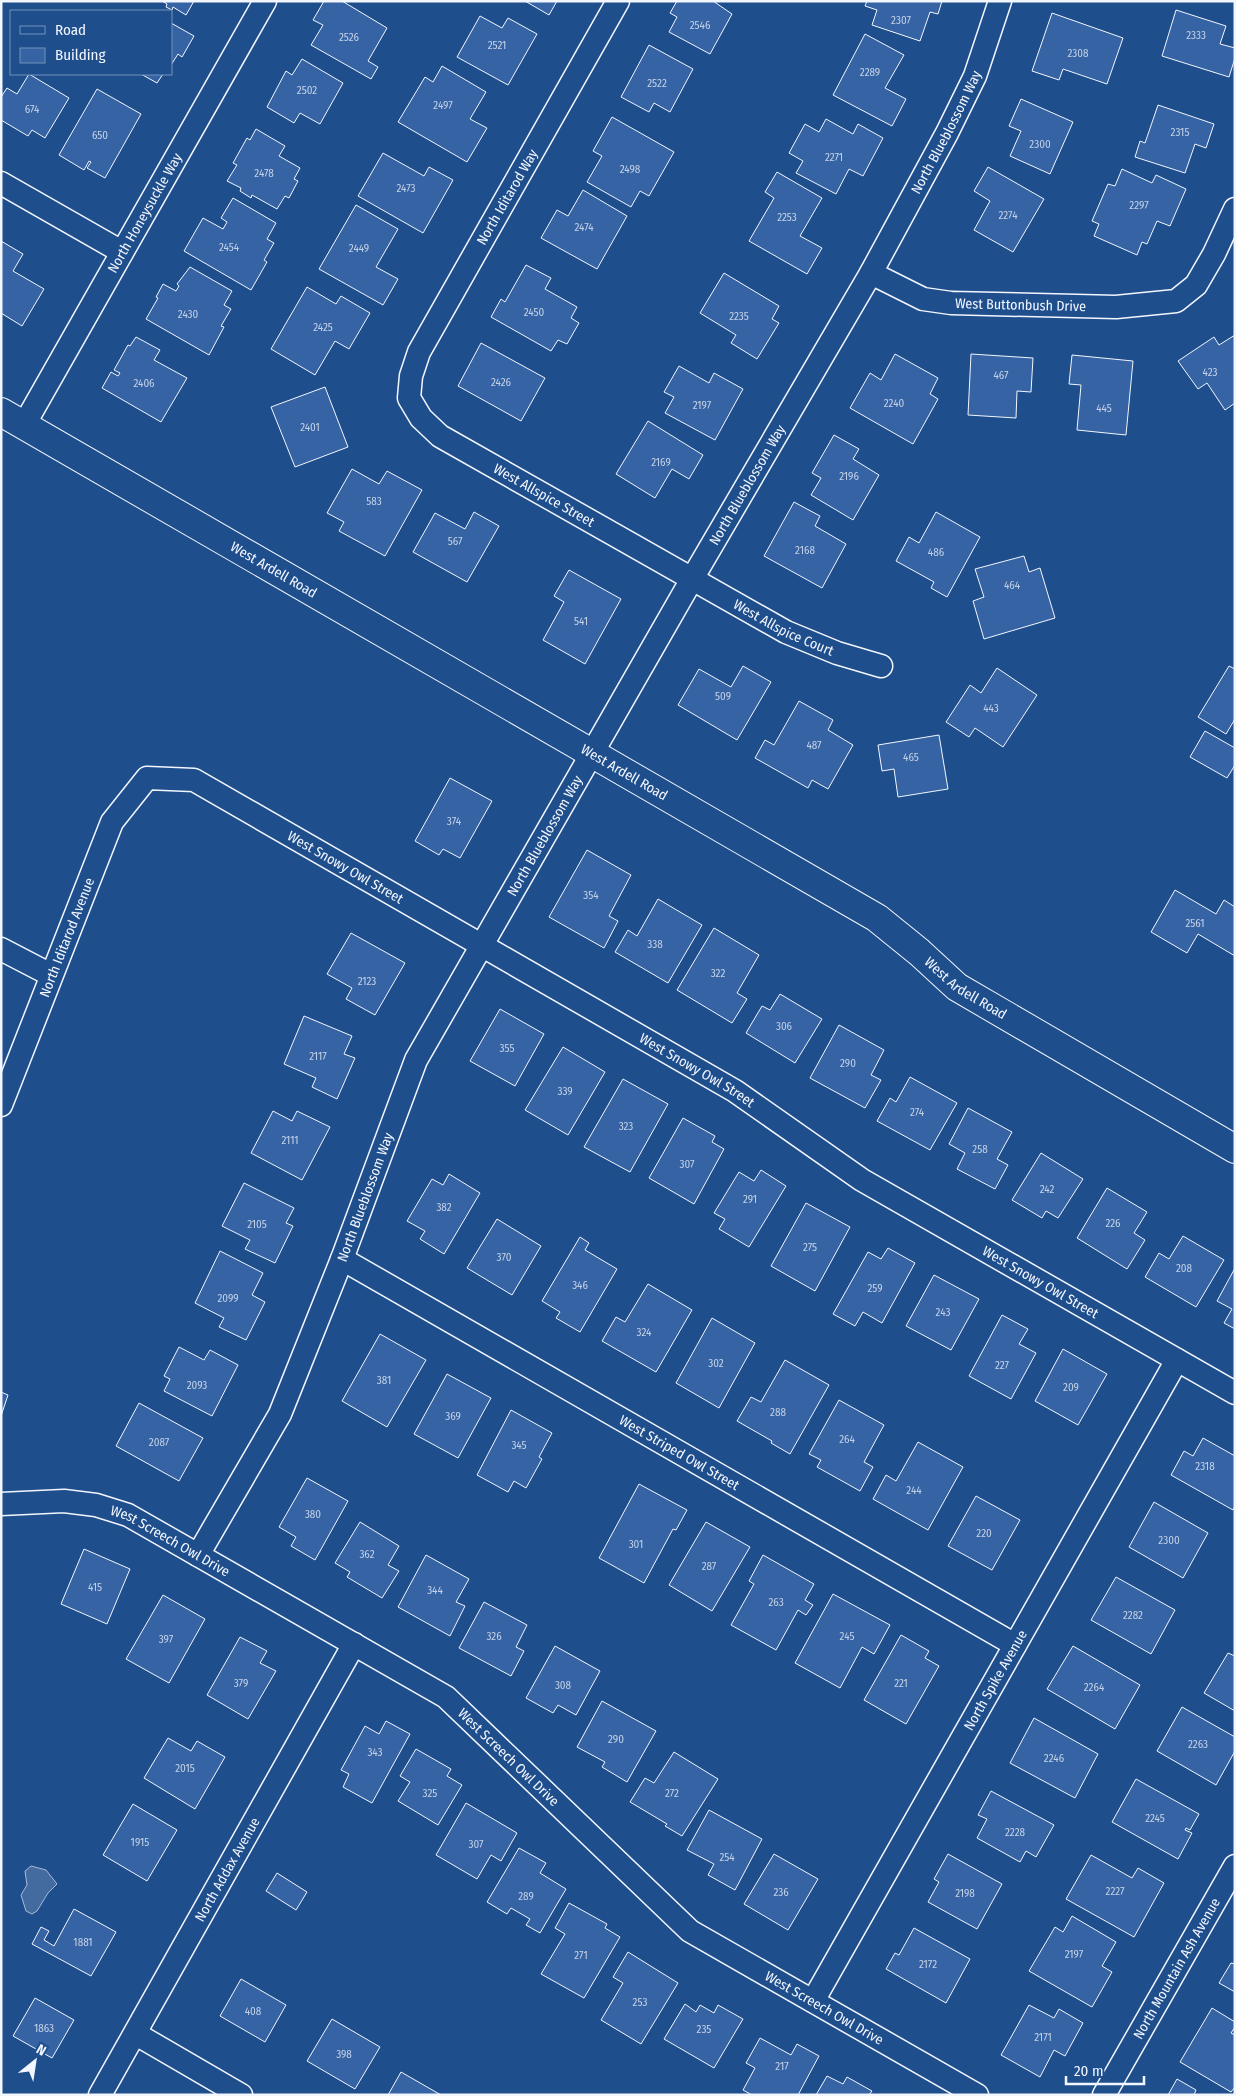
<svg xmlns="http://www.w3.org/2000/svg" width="1236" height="2096" viewBox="0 0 1236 2096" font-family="'Fira Sans Condensed',sans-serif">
  <rect width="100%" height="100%" fill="#1f4e8c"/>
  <path fill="#446ba0" stroke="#a8bbd7" d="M31,1866l15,4 11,14 -9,9 -11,18 -5,3 -6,-3 -5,-16 6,-10 -2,-14z"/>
  <path fill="#3563a3" stroke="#f2f6ff" d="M162,1h32l-8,14 -13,-8 -1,3 -6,-3 1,-3z
    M324,1h18l45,27 -19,33 10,6 -7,12 -60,-34 12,-20 -10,-5z
    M525,1h32l-8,14z
    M677,1h36l19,13 -22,40 -41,-22 8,-15 -7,-4z
    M867,1h75l-4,13 -8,-2 -10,29 -48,-16 5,-15 -12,-4z
    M1176,10l50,16 -6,18 15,4v10l-6,19 -67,-21z
    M1052,13l71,25 -16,46 -44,-15 -4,11 -27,-9z
    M480,16l22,12 6,-10 29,16 -29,51 -51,-28z
    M171,23l23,13 -12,21 -4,-3 -7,11z
    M865,34l39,21 -19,33 21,11 -14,27 -59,-31z
    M649,45l44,24 -23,43 -16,-9 -5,9 -28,-15z
    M302,59l41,24 -23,41 -20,-11 -6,10 -27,-16 19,-36 6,4z
    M442,66l44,26 -16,27 17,9 -20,34 -69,-40 27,-45 8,5z
    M29,74l40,24 -24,40 -13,-8 -4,6 -27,-16v-23l6,-9 10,6z
    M141,74h22l-6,9z
    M97,89l44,25 -36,64 -18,-10 4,-6 -2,-1 -5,9 -25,-15z
    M1021,99l52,23 -23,52 -40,-18 11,-25 -12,-5z
    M1158,105l56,19 -8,24 -11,-4 -10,29 -50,-16 5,-16 5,2z
    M612,117l62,35 -25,44 -9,-5 -9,16 -44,-25 15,-26 -9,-5z
    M826,119l27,15 5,-10 25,14 -20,38 -14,-7 -13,25 -40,-21 7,-12 -14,-8 16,-29 14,8z
    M256,129l29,17 -6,10 21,12 -6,11 4,2 -9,17 -4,-2 -8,13 -25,-14 -1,3 -11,-7 1,-3 -14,-7 10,-16 -4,-2 14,-25 3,2z
    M383,153l41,23 5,-9 24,13 -30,53 -65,-37z
    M988,167l56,32 -31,53 -39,-22 16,-29 -16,-10z
    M1122,169l30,14 4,-8 30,14 -16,37 -13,-5 -10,23 -5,-2 -5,13 -43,-19 5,-12 -7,-3 16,-37 7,2z
    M777,172l45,26 -22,38 22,12 -15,26 -58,-33 25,-43 -9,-6z
    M583,190l44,26 -30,53 -56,-31 16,-28 11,6z
    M233,198l43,25 -9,16 7,4 -10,17 3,2 -16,28 -67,-39 19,-33 20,11 4,-7 -6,-4z
    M356,205l42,24 -22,38 22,12 -15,26 -64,-36z
    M1,241l22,13 -10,17 31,18 -22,37 -21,-13z
    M526,265l25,13 -6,11 32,18 -6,11 8,5 -12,21 -9,-4 -7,11 -60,-34 10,-18 4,3z
    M190,267l42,24 -8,14 7,4 -10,17 3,1 -15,28 -63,-36 12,-21 -2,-1 7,-13 13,7 3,-5 -2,-2z
    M724,273l55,33 -7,13 7,4 -22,36 -26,-16 5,-8 -36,-22z
    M307,287l29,17 5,-8 29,17 -21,36 -14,-8 -20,34 -44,-26z
    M1235,335v68l-10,7 -18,-27 -9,6 -20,-28 36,-24 5,8z
    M136,337l24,13 -6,10 33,18 -26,44 -59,-34 9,-16 7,4 2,-3 -6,-3 14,-25 2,1z
    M481,343l64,35 -24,43 -63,-35z
    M895,354l43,24 -8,16 8,5 -25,45 -63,-36 20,-35 11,7z
    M971,354l62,4 -2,34 -14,-1 -1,27 -48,-3z
    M1072,355l61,6 -7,74 -49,-5 4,-45 -12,-1z
    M679,366l30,17 5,-10 29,16 -28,51 -50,-27 9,-16 -10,-5z
    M325,387l23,60 -53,20 -24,-60z
    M648,421l55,34 -14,24 -17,-10 -17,29 -39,-24z
    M834,435l25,14 -6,10 26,16 -26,45 -42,-25 10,-17 -9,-5z
    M352,469l27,15 8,-13 35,19 -37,66 -46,-25 5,-9 -17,-9z
    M794,502l26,14 -5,10 31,18 -24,44 -58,-32z
    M474,512l25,14 -32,56 -54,-30 22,-39 30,16z
    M936,512l44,25 -33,60 -16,-9 3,-6 -38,-21 13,-24 10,6z
    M1024,556l5,16 11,-4 15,50 -71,21 -11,-38 11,-4 -9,-28z
    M569,570l52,29 -36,65 -42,-24 21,-38 -10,-6z
    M743,666l28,16 -34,58 -59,-35 21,-36 32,18z
    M1229,666l6,3v50l-9,15 -28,-17z
    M997,668l40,27 -34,52 -28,-19 -6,9 -23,-15 24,-37 11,8z
    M799,701l34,19 -5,10 25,15 -25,44 -16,-9 -4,8 -53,-30 10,-18 9,5z
    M1205,731l30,17v17l-8,13 -37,-21z
    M939,735l9,54 -50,8 -4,-28 -12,2 -4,-26z
    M450,778l42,23 -32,57 -17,-9 -4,6 -24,-14z
    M587,850l44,25 -22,41 9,5 -14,27 -55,-31z
    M1175,890l41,24 8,-14 11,7v49l-37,-22 -11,19 -36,-21z
    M658,899l44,26 -34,58 -53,-31 13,-22 9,6z
    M714,928l45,27 -22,38 10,6 -15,24 -55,-33z
    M351,933l54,30 -30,52 -29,-16 6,-11 -25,-14z
    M780,994l42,25 -27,44 -49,-30 16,-27 8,4z
    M500,1009l44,25 -29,52 -45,-25z
    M304,1016l48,20 -8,18 11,4 -18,41 -25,-12 4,-9 -32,-14z
    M839,1025l45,25 -13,25 10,5 -16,28 -55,-30z
    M563,1047l42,25 -37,63 -43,-25z
    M910,1077l47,26 -27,47 -53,-29 13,-23 6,4z
    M623,1079l45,25 -38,68 -46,-25z
    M968,1108l44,24 -15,27 11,6 -13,24 -38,-20 8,-16 -16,-9z
    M273,1111l19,10 5,-10 33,16 -28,53 -51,-27z
    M683,1118l32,18 -3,6 12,7 -30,55 -45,-26z
    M1041,1153l42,26 -25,39 -12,-7 -4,7 -30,-18z
    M761,1170l25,16 -37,61 -30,-18 6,-10 -11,-6 25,-41 15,9z
    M449,1174l31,19 -36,61 -24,-15 5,-8 -18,-10 25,-42 11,6z
    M244,1183l50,25 -8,15 7,3 -18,37 -30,-14 5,-9 -28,-14z
    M1107,1188l40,24 -13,21 11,7 -18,29 -50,-31z
    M806,1203l44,24 -35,64 -44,-25z
    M497,1219l44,27 -29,49 -45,-27z
    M1183,1236l41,24 -28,47 -51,-30 14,-24 10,6z
    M580,1237l9,6 -4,7 32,19 -37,63 -24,-14 4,-6 -18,-11z
    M888,1248l27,15 -33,60 -19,-11 -8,14 -22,-12 35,-62 13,7z
    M220,1251l43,22 -11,22 13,7 -19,38 -27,-13 5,-9 -29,-15z
    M1235,1268v61l-11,-6 8,-14 -15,-8z
    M934,1275l45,24 -28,51 -45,-24z
    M648,1284l44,26 -36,62 -54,-31 14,-24 9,5z
    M1002,1315l26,14 -9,15 17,9 -25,46 -42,-23z
    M712,1318l43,25 -36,65 -43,-25z
    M380,1334l46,26 -39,67 -45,-26z
    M179,1347l25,13 6,-10 28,15 -26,51 -48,-25 6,-12 -6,-3z
    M1063,1349l44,25 -29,51 -43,-24z
    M785,1360l44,25 -39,69 -19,-11 1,-2 -35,-20 14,-24 10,5z
    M447,1374l44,24 -33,60 -44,-24z
    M1,1392l7,3 -7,21z
    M839,1400l45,25 -20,37 9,5 -13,24 -43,-24 4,-7 -12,-6z
    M139,1403l64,35 -24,43 -63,-35z
    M511,1410l41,23 -13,24 3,2 -16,29 -12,-7 -6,11 -31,-17z
    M1203,1438l32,18v50l-2,4 -62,-35 13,-24 9,5z
    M918,1442l45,25 -35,63 -55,-31 13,-24 10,6z
    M307,1478l41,23 -33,59 -24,-14 5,-9 -17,-10z
    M639,1484l48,26 -11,20 -3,-1 -29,54 -45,-25z
    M976,1496l44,24 -28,50 -44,-24z
    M1154,1502l54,31 -25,45 -54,-31z
    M360,1522l39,24 -11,19 11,6 -17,27 -35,-21 3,-5 -15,-9z
    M706,1522l44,25 -38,64 -43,-26z
    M84,1549l46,20 -23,55 -46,-20z
    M426,1555l43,24 -13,23 9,4 -15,30 -52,-29z
    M763,1555l51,29 -9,16 8,5 -7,10 -8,-5 -22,40 -45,-25 23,-41 -5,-3z
    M1116,1577l59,33 -24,44 -60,-34z
    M833,1594l57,31 -16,29 -12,-7 -22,41 -45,-25z
    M163,1595l42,24 -36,64 -43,-24z
    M484,1602l43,23 -11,22 8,4 -13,25 -52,-28z
    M901,1635l28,16 -4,7 14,8 -33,58 -42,-24z
    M240,1637l27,14 -7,12 16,8 -28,48 -41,-24z
    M555,1646l45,25 -24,44 -18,-10 -5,8 -27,-15z
    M1073,1646l67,39 -25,44 -68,-40z
    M1228,1653l7,3v55l-31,-18z
    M602,1701l54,30 -29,51 -25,-15 3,-5 -28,-15z
    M1182,1707l53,30v14l-19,34 -59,-34z
    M1034,1718l64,36 -23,44 -65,-35z
    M386,1721l24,13 -38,69 -29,-16 6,-13 -8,-4 24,-44 14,8z
    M168,1738l23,13 6,-10 28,16 -30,52 -51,-31z
    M416,1749l35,20 -4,7 15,9 -24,40 -40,-24 12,-19 -10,-6z
    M674,1752l44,27 -36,57 -17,-10 2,-2 -37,-22 15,-24 9,5z
    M1136,1779l63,35 -9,16 -4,-2 -1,2 7,3 -14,26 -66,-37z
    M991,1791l63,34 -18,32 -10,-6 -6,11 -43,-24 10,-19 -9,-4z
    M466,1803l51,30 -16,28 -10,-6 -14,24 -41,-24z
    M133,1804l44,26 -30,51 -44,-26z
    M709,1810l53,29 -27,51 -27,-15 6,-11 -27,-14z
    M519,1848l27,15 -6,10 26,16 -26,44 -14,-8 4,-6 -19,-11 -4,6 -20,-12z
    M774,1854l44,25 -30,51 -44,-26z
    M948,1854l54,30 -25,45 -49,-27 11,-20 -5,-3z
    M1091,1855l41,23 6,-10 26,15 -30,54 -68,-38z
    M277,1873l30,19 -11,18 -30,-19z
    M569,1903l38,21 -2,4 15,9 -36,61 -43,-24 24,-40 -10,-6z
    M74,1909l42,23 -25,44 -59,-32 9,-17 8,4 -5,9 10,6z
    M1072,1916l44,26 -14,24 10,6 -20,35 -63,-36 26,-44 8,5z
    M914,1928l56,31 -24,44 -60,-34 9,-16 4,2z
    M628,1952l50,31 -37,61 -40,-24 22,-37 -10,-6z
    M1231,1963l4,1v28l-16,-9z
    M241,1979l45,26 -21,37 -45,-26z
    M35,1998l39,22 -22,38 -39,-22z
    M685,2004l11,8 4,-7 14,8 4,-8 25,14 -29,49 -50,-29z
    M1029,2005l25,13 5,-9 24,14 -18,33 -11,-6 -14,27 -39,-22z
    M1212,2008l23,14v5l-4,6 4,2v52l-4,5 -51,-30z
    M332,2019l48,28 -25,42 -48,-28z
    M760,2038l31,17 6,-11 22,12 -21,39h-46l-9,-5 12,-22 -9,-5z
    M401,2072l40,23h-53z
    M827,2076l16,8 4,-7 25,14 -3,4h-53z
    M1177,2079l19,11 -2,5h-26z"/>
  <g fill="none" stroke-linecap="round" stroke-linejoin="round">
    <defs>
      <g id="minor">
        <path id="s1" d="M618,1l-199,351 -8,24 -2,22 12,20 19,18 346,196 51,21 44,13"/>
        <path d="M1,183l121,69"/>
        <path id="s2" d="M871,273l52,26 28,4 165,4 60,-6 20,-16 18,-31 21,-45"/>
        <path id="s3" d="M24,425l241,-424"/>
        <path d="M1,949l50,26"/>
        <path id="s4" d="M1,1105l111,-283 35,-44 47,2 541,311 127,89 373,213"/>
        <path id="s5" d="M342,1259l673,386"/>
        <path id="s6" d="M1,1504l63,-3 32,4 32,10 318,182 244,234 287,164"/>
        <path id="s7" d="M198,1555l82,-141 62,-155 74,-199 276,-481 179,-306 76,-140 28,-57 25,-75"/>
        <path id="s8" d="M813,2001l364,-641"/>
        <path d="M136,2034l105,61"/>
        <path id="s9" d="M100,2095l254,-451"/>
        <path id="s10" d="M1104,2095l131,-229"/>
      </g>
      <g id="tertiary">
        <path id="s11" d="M1,412l876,506 42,34 38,35 278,162"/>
      </g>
    </defs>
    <use href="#minor" stroke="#f2f6ff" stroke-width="25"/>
    <use href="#tertiary" stroke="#f2f6ff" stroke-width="30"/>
    <use href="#minor" stroke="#1f4e8c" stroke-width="22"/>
    <use href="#tertiary" stroke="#1f4e8c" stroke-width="28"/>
  </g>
  <g text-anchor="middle" stroke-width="4" stroke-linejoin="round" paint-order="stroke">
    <g font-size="11" fill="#c3d1e8">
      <text x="901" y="24">2307</text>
      <text x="700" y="29">2546</text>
      <text x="1196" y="39">2333</text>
      <text x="349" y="41">2526</text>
      <text x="497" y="49">2521</text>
      <text x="1078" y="57">2308</text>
      <text x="870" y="76">2289</text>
      <text x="657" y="87">2522</text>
      <text x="307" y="94">2502</text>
      <text x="443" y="109">2497</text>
      <text x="32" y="113">674</text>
      <text x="1180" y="136">2315</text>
      <text x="100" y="139">650</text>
      <text x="1040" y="148">2300</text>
      <text x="834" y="161">2271</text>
      <text x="630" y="173">2498</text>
      <text x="264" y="177">2478</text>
      <text x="406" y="192">2473</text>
      <text x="1139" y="209">2297</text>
      <text x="1008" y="219">2274</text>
      <text x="787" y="221">2253</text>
      <text x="584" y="231">2474</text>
      <text x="229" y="251">2454</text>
      <text x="359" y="252">2449</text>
      <text x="534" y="316">2450</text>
      <text x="188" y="318">2430</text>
      <text x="739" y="320">2235</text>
      <text x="323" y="331">2425</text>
      <text x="1210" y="376">423</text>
      <text x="1001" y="379">467</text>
      <text x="501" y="386">2426</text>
      <text x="144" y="387">2406</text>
      <text x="894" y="407">2240</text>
      <text x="702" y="409">2197</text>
      <text x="1104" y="412">445</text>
      <text x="310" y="431">2401</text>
      <text x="661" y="466">2169</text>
      <text x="849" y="480">2196</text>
      <text x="374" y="505">583</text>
      <text x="455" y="545">567</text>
      <text x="805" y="554">2168</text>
      <text x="936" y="556">486</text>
      <text x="1012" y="589">464</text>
      <text x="581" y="625">541</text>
      <text x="723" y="700">509</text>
      <text x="991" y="712">443</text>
      <text x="814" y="749">487</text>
      <text x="911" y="761">465</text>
      <text x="454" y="825">374</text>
      <text x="591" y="899">354</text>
      <text x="1195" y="927">2561</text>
      <text x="655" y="948">338</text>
      <text x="718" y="977">322</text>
      <text x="367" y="985">2123</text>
      <text x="784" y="1030">306</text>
      <text x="507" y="1052">355</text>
      <text x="318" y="1060">2117</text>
      <text x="848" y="1067">290</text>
      <text x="565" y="1095">339</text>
      <text x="917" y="1116">274</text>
      <text x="626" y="1130">323</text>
      <text x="290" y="1144">2111</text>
      <text x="980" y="1153">258</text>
      <text x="687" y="1168">307</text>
      <text x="1047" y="1193">242</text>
      <text x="750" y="1203">291</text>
      <text x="444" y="1211">382</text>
      <text x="1113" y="1227">226</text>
      <text x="257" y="1228">2105</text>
      <text x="810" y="1251">275</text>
      <text x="504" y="1261">370</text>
      <text x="1184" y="1272">208</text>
      <text x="580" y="1289">346</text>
      <text x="875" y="1292">259</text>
      <text x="228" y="1302">2099</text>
      <text x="943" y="1316">243</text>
      <text x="644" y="1336">324</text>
      <text x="716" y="1367">302</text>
      <text x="1002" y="1369">227</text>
      <text x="384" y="1384">381</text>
      <text x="197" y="1389">2093</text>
      <text x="1071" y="1391">209</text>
      <text x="778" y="1416">288</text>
      <text x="453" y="1420">369</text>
      <text x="847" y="1443">264</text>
      <text x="159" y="1446">2087</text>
      <text x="519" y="1449">345</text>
      <text x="1205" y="1470">2318</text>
      <text x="914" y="1494">244</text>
      <text x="313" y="1518">380</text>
      <text x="984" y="1537">220</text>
      <text x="1169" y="1544">2300</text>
      <text x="636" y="1548">301</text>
      <text x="367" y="1558">362</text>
      <text x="709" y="1570">287</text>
      <text x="95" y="1591">415</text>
      <text x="435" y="1594">344</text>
      <text x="776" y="1606">263</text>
      <text x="1133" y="1619">2282</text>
      <text x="494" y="1640">326</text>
      <text x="847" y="1640">245</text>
      <text x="166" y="1643">397</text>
      <text x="241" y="1687">379</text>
      <text x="901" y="1687">221</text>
      <text x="563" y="1689">308</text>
      <text x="1094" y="1691">2264</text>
      <text x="616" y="1743">290</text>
      <text x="1198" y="1748">2263</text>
      <text x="375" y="1756">343</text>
      <text x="1054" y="1762">2246</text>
      <text x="185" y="1772">2015</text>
      <text x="430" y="1797">325</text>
      <text x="672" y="1797">272</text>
      <text x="1155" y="1822">2245</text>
      <text x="1015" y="1836">2228</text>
      <text x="140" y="1846">1915</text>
      <text x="476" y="1848">307</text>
      <text x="727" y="1861">254</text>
      <text x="1115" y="1895">2227</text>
      <text x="781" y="1896">236</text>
      <text x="965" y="1897">2198</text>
      <text x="526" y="1900">289</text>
      <text x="83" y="1946">1881</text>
      <text x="1074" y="1958">2197</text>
      <text x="581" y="1959">271</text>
      <text x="928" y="1968">2172</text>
      <text x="640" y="2006">253</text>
      <text x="253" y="2015">408</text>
      <text x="44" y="2032">1863</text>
      <text x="704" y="2033">235</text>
      <text x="1043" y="2041">2171</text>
      <text x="344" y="2058">398</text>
      <text x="782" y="2070">217</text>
    </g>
    <g font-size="14" fill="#f2f6ff" stroke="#1f4e8c">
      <text dy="5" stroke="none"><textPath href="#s7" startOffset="1611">North Blueblossom Way</textPath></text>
      <text transform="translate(507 197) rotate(-60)" y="5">North Iditarod Way</text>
      <text dy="5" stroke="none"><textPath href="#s3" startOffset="244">North Honeysuckle Way</textPath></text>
      <text dy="5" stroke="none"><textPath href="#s2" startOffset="156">West Buttonbush Drive</textPath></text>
      <text dy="5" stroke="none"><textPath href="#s7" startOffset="1206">North Blueblossom Way</textPath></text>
      <text dy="5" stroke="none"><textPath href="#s1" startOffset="620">West Allspice Street</textPath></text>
      <text dy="5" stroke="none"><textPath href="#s11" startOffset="315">West Ardell Road</textPath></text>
      <text dy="5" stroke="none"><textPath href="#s1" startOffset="894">West Allspice Court</textPath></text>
      <text dy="5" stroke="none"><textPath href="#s11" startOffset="720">West Ardell Road</textPath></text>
      <text dy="5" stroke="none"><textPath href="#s7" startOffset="801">North Blueblossom Way</textPath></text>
      <text dy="5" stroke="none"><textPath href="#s4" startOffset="582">West Snowy Owl Street</textPath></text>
      <text dy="5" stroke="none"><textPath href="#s4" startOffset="180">North Iditarod Avenue</textPath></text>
      <text dy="5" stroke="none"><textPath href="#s11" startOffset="1125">West Ardell Road</textPath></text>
      <text dy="5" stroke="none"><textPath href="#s4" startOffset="988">West Snowy Owl Street</textPath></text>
      <text dy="5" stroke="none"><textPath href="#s7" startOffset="396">North Blueblossom Way</textPath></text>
      <text dy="5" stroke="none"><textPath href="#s4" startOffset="1392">West Snowy Owl Street</textPath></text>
      <text dy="5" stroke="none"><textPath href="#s5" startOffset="389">West Striped Owl Street</textPath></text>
      <text dy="5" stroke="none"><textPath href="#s6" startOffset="178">West Screech Owl Drive</textPath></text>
      <text dy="5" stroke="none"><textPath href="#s8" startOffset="369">North Spike Avenue</textPath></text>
      <text dy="5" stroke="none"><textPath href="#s6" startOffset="582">West Screech Owl Drive</textPath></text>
      <text dy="5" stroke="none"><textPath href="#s9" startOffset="259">North Addax Avenue</textPath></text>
      <text dy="5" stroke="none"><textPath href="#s10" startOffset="146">North Mountain Ash Avenue</textPath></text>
      <text dy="5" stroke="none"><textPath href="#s6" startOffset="988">West Screech Owl Drive</textPath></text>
    </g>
  </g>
  <rect width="1236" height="2096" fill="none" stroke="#f2f6ff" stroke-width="5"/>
  <rect x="10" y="10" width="162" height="65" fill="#1f4e8c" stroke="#7391ba"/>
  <rect x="20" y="26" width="25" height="8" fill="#1f4e8c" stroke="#7391ba"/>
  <text x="55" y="35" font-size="15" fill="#f2f6ff">Road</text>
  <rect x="20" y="48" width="25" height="15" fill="#3563a3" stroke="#7391ba"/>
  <text x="55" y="60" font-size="15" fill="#f2f6ff">Building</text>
  <g transform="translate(35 2061) rotate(30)" stroke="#1f4e8c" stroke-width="4" paint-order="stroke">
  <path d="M0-4L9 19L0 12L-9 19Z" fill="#f2f6ff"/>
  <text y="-8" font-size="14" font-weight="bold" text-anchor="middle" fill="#f2f6ff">N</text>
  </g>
  <path d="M1066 2076v8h78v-8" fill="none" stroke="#f2f6ff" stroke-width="2.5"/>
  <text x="1074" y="2076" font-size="15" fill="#f2f6ff" stroke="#1f4e8c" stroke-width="4" paint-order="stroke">20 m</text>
</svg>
